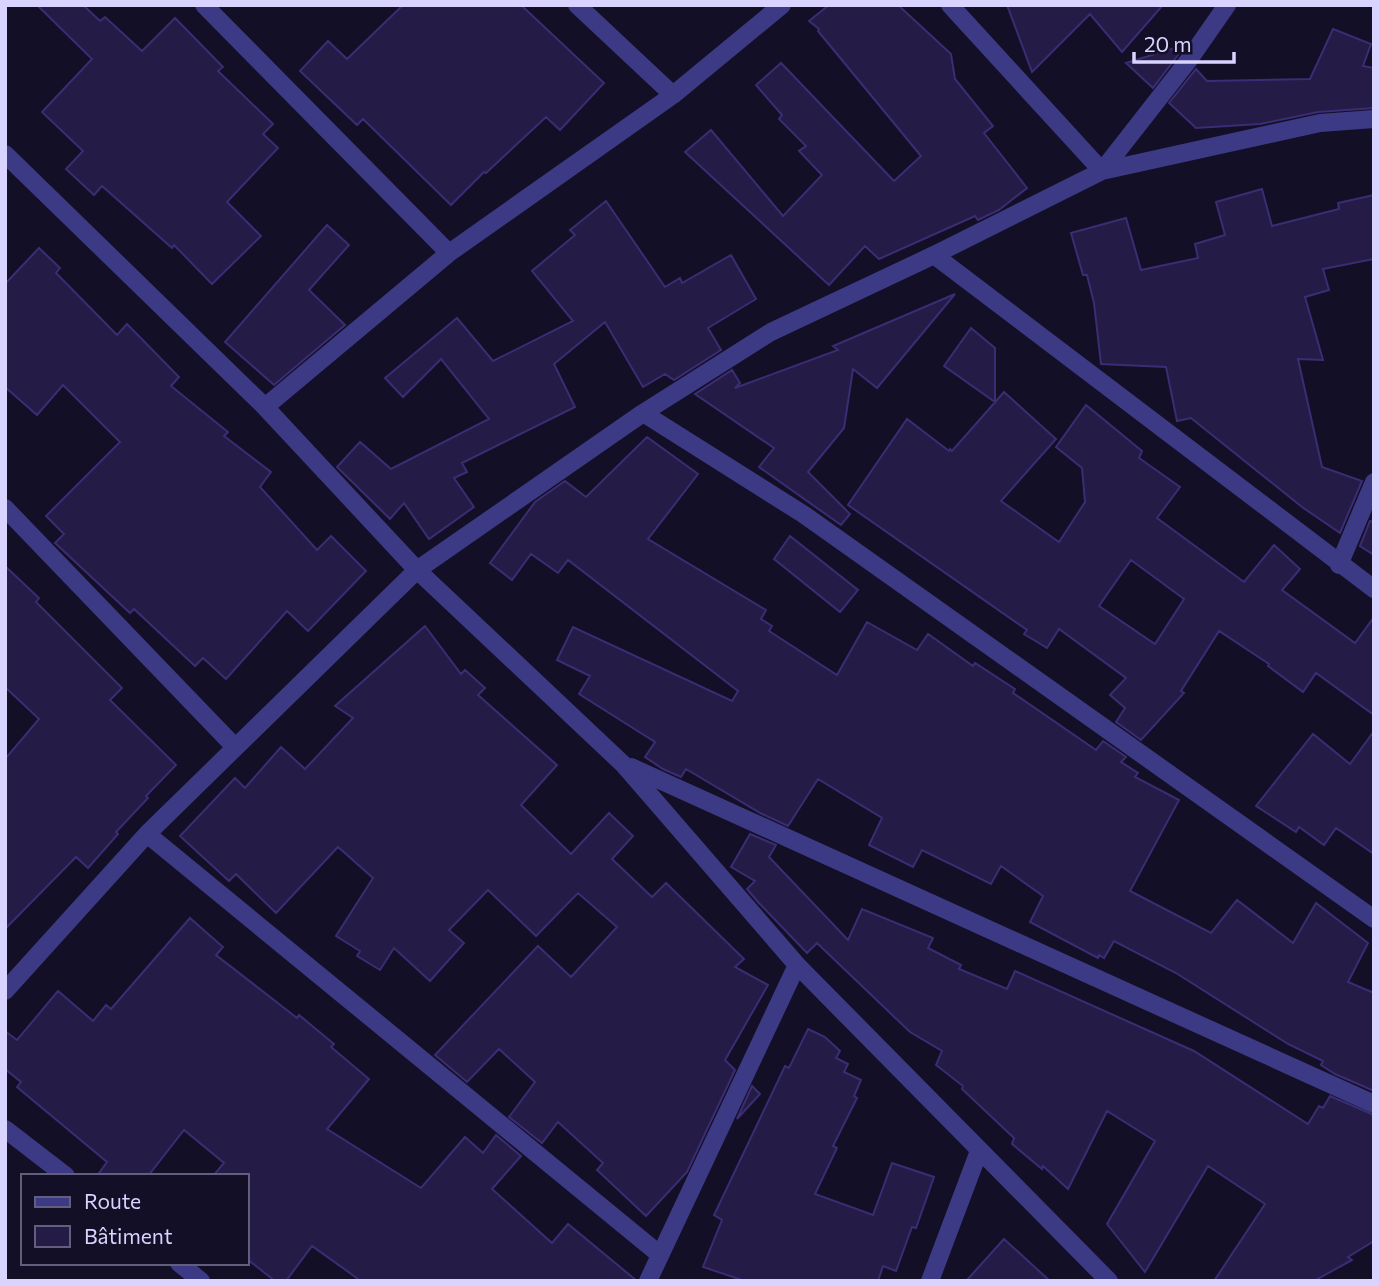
<svg xmlns="http://www.w3.org/2000/svg" width="1379" height="1286" viewBox="0 0 1379 1286" font-family="Commissioner,sans-serif">
  <rect width="100%" height="100%" fill="#130f26"/>
  <path fill="#241b47" stroke="#3b2d73" stroke-width="2" fill-rule="evenodd" d="M37,5h46l17,16 5,-4 37,34 33,-33 48,49 -5,4 55,53 -10,10 15,14 -51,54 34,34 -49,48 -38,-39 -2,3 -70,-62 -8,9 -28,-26 17,-18 -41,-39 50,-53z
    M403,5h118l83,78 -44,47 -14,-13 -60,56 -2,-1 -33,33 -88,-86 -6,6 -57,-54 28,-30 19,18z
    M829,5h69l53,49 4,25 38,47 -9,7 43,55 -28,22 -21,10 -3,-4 -96,43 -14,-13 -36,39 -144,-133 26,-22 72,86 39,-41 -23,-24 7,-5 -27,-27 3,-4 -26,-30 25,-22 113,118 27,-25 -103,-125 1,-2 -10,-8z
    M1007,5h156l-41,47 -32,-38 -58,58z
    M1333,29l38,15 -8,22 11,2v40l-56,4 -58,12 -64,4 -27,-25 27,-34 11,12 103,-2z
    M1178,47l3,4 -28,37 -27,-25z
    M1262,189l10,37 67,-17 -1,-6 36,-8v64l-51,10 6,21 -24,7 18,63 -25,-1 24,108 40,14 -22,52 -38,-26 -111,-89 -14,3 -11,-54 -65,-3 -7,-61 -7,-28h-4l-12,-42 55,-15 15,52 57,-12 -3,-14 30,-9 -9,-33z
    M606,201l59,86 15,-9 2,5 49,-28 25,44 -48,29 13,22 -47,30 -9,-6 -22,13 -38,-65 -51,42 21,43 -113,56 5,9 -13,6 20,29 -45,32 -25,-36 -14,16 -53,-52 23,-25 31,27 98,-50 -48,-60 -38,38 -18,-19 72,-60 36,43 80,-40 -41,-50 43,-36 -5,-5z
    M327,225l22,20 -40,45 36,35 -71,60 -49,-43z
    M39,248l21,20 -4,5 61,62 10,-11 52,53 -8,9 57,46 -4,4 47,36 -11,15 57,63 14,-14 35,35 -58,60 -21,-20 -61,68 -23,-21 -8,8 -61,-57 -4,4 -75,-70 9,-9 -18,-18 74,-74 -57,-57 -26,30 -32,-28v-103z
    M955,294l-78,94 -24,-19 -9,59 -36,44 42,42 -9,11 -82,-58 15,-19 -79,-54 37,-24 8,13 -5,5 103,-38 -5,-4z
    M971,328l24,20v54l-51,-36z
    M1004,392l52,47 -55,62 58,41 26,-40 -3,-34 -26,-21 30,-42 56,46 -3,7 41,29 -23,31 87,64 30,-37 26,24 -18,21 73,53 19,-26v98l-58,-42 -13,19 -35,-26 1,-2 -50,-33 -38,60 3,2 -43,47 -25,-18 9,-14 -15,-13 16,-17 -67,-49 -12,19 -23,-14 3,-4 -179,-125 59,-86 42,32 1,-2 2,2zM1131,560l53,39 -29,45 -56,-38z
    M647,437l51,37 -50,65 118,71 -5,9 11,7 -3,5 68,44 30,-53 50,28 11,-16 45,32 2,-3 40,26 -2,4 83,57 7,-9 23,16 -5,5 17,11 -3,4 44,23 -49,91 81,42 26,-33 56,43 23,-40 52,40 -20,39 26,11v98l-39,-17 -14,-9 2,-4 -35,-17 -112,-71 -62,-32 -10,17 -5,-3 -1,3 -68,-36 13,-26 -42,-30 -10,18 -69,-34 -9,17 -44,-22 13,-27 -64,-39 -30,47 -26,-12 -76,-45 -5,8 -18,-8 -18,-12 10,-15 -76,-48 11,-18 -33,-16 16,-33 159,74 6,-10 -170,-131 -10,13 -27,-19 -19,26 -22,-17 45,-61 30,-21 21,16z
    M1370,521l4,1v33l-14,-9z
    M790,536l68,54 -18,22 -66,-53z
    M5,566l34,32 -3,4 86,86 -12,12 66,65 -30,31 2,2 -32,34 2,2 -30,34 -12,-11 -71,72v-170l34,-40 -34,-32z
    M425,626l36,48 4,-4 20,18 -7,7 79,70 -36,40 50,49 38,-41 24,23 -21,23 40,38 14,-14 78,76 -9,8 33,18 -43,75 10,10 -48,102 -41,44 -49,-46 6,-7 -45,-41 -16,21 -33,-26 26,-35 -36,-33 -32,33 -32,-27 103,-109 33,31 46,-50 -39,-34 -42,43 -48,-46 -39,40 15,13 -34,38 -36,-33 -14,22 -23,-14 3,-5 -24,-15 37,-58 -35,-31 -62,66 -40,-39 -7,7 -49,-45 55,-58 10,10 36,-41 24,22 48,-51 -18,-12z
    M1374,731v123l-38,-26 -12,17 -25,-18 -3,5 -40,-26 57,-72 37,30z
    M750,834l26,11 -7,12 79,83 14,-31 71,29 -5,10 33,17 -2,4 48,20 8,-18 179,80 114,73 11,-18 4,2 7,-12 44,19v126l-26,16 4,3 -38,21h-100l51,-77 -57,-38 -63,106 -38,-48 48,-83 -48,-30 -39,78 -25,-23 -1,3 -30,-25 2,-6 -52,-49 1,-3 -27,-21 6,-14 -32,-19 -93,-89 -10,10 -49,-51 -11,-13 8,-8 -24,-14z
    M190,918l33,29 -7,8 81,63 2,-3 35,29 -3,3 38,32 -42,50 94,59 44,-51 18,16 13,-18 25,21 -29,33 60,54 16,-19 69,57h-276l-49,-35 -26,35h-11l-28,-22v-83h-34l11,-13 -40,-33 -36,46h-51l10,-14 -90,-75 4,-5 -16,-13v-38l12,9 41,-49 35,30 13,-16 5,4z
    M808,1029l17,8 15,14 -4,7 12,6 -4,8 17,8 -7,16 3,2 -24,48 4,2 -22,46 58,21 19,-52 42,14 -18,51 -4,-1 -16,44 -13,-5 -5,15h-133l-42,-14 19,-47 -8,-5 71,-149 4,2z
    M752,1086l8,8 -23,25z
    M1004,1239l46,42h-84z"/>
  <g fill="none" stroke-linecap="round" stroke-linejoin="round">
    <path stroke="#3d3a85" stroke-width="18" d="M204,5l245,248
      M577,5l96,90
      M950,5l152,166
      M5,154l260,253 152,163 207,195 173,200 312,316
      M1102,171l86,-110 39,-56
      M934,255l440,334
      M265,407l184,-154 224,-158 109,-90
      M643,413l160,101 571,405
      M5,508l230,239
      M1339,565l35,-83
      M631,767l743,337
      M147,834l512,420
      M5,991l142,-157 270,-264 226,-157 128,-81 163,-77 168,-84 218,-48 54,-4
      M5,1129l61,47
      M179,1263l22,18
      M648,1281l149,-316
      M930,1281l49,-130"/>
  </g>
  <rect width="1379" height="1286" fill="none" stroke="#d9d4ff" stroke-width="14"/>
  <rect x="21" y="1174" width="228" height="91" fill="#130f26" stroke="#625e7d" stroke-width="2"/>
  <rect x="35" y="1197" width="35" height="10" fill="#3d3a85" stroke="#625e7d" stroke-width="2"/>
  <text x="84" y="1209" font-size="21" fill="#d9d4ff">Route</text>
  <rect x="35" y="1226" width="35" height="21" fill="#241b47" stroke="#625e7d" stroke-width="2"/>
  <text x="84" y="1244" font-size="21" fill="#d9d4ff">Bâtiment</text>
  <path d="M1134 52v10h100v-10" fill="none" stroke="#d9d4ff" stroke-width="3.5"/>
  <text x="1144" y="52" font-size="21" fill="#d9d4ff" stroke="#130f26" stroke-width="5" paint-order="stroke">20 m</text>
</svg>
